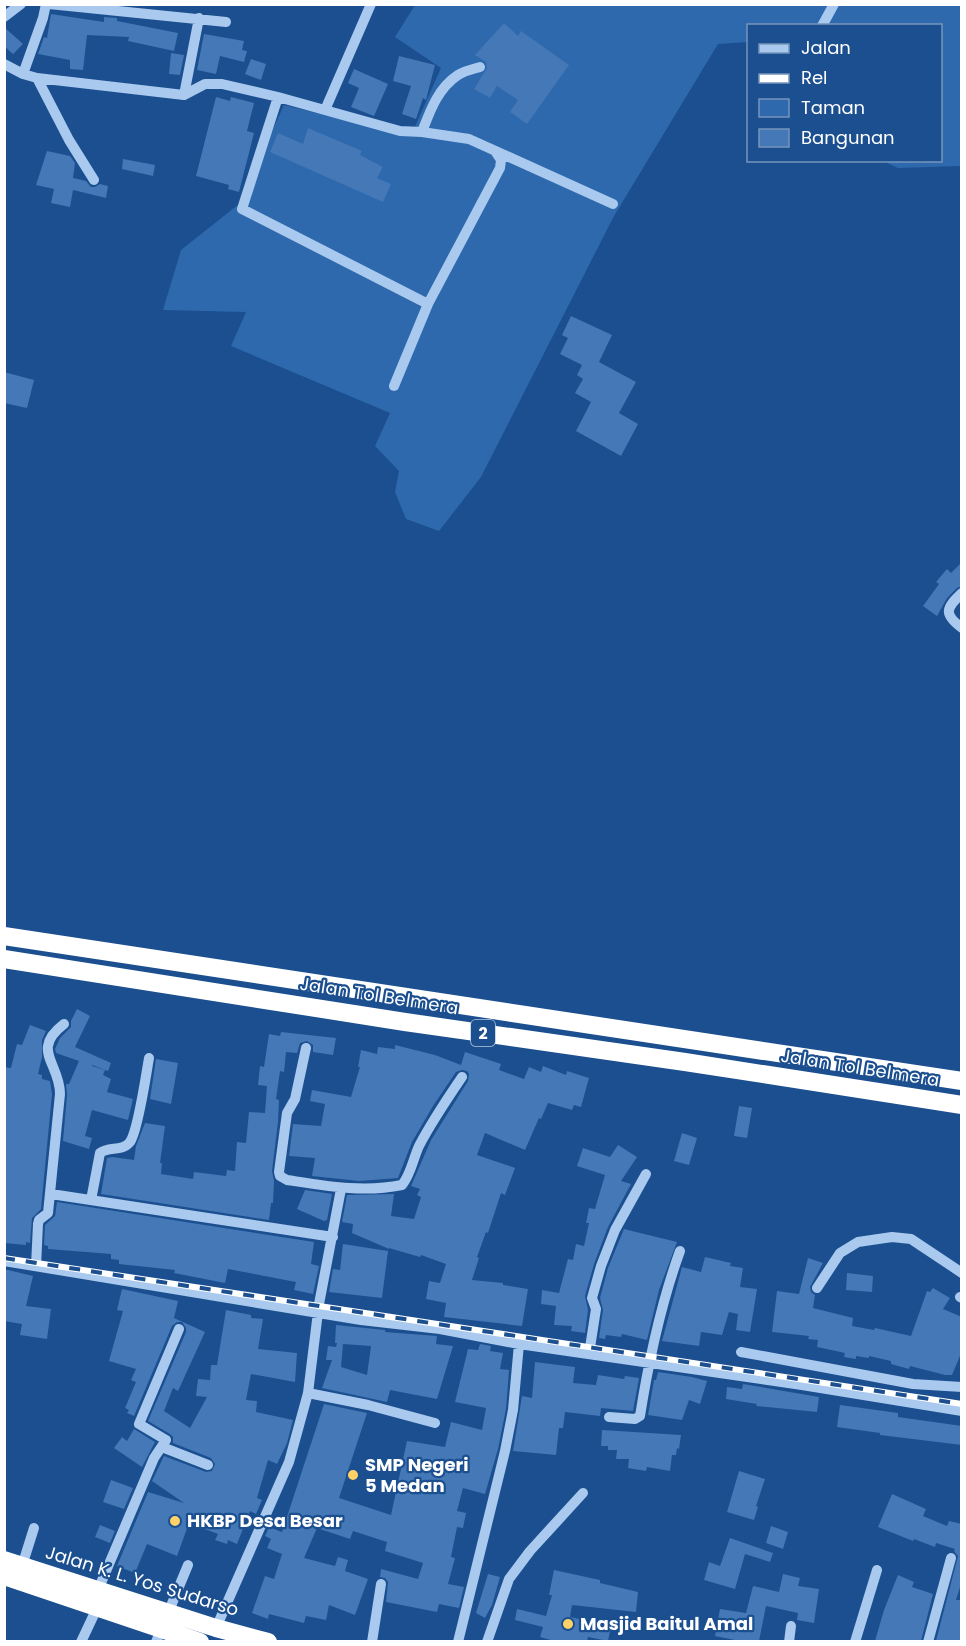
<svg xmlns="http://www.w3.org/2000/svg" width="966" height="1646" viewBox="0 0 966 1646" font-family="Poppins,sans-serif">
  <rect width="100%" height="100%" fill="#1b4f8f"/>
  <path fill="#2e69ad" d="M415,5h546v161l-63,2 -15,-7 57,-1v-134h-192v16l-30,2 -104,172 -133,261 -42,54 -33,-12 -11,-27 4,-21 -24,-25 15,-33 -159,-67 15,-34 -83,-2 18,-60 58,-46 45,-99 114,28 15,-2 28,-63 -46,-31z"/>
  <path fill="#4478b7" fill-rule="evenodd" d="M51,14l53,8v-5l13,1v3l61,12 -4,18 -46,-10 1,-4 -42,-2 -4,35 -13,-1v-9l-32,-6 6,-17 3,1z
    M504,23l14,13 3,-5 48,34 -42,59 -17,-12 8,-12 -21,-14 -7,12 -16,-9 13,-21 -1,-6 -11,-7z
    M4,27l19,17 -10,10 -9,-8z
    M204,34l40,7 -2,9 5,1 -3,11 -24,-6 -4,18 -19,-4z
    M171,53l13,2 -4,20 -11,-1z
    M399,56l36,9 -9,35 -3,-2 -7,21 -14,-5 9,-28 -18,-5z
    M251,59l15,5 -5,16 -16,-6z
    M354,69l34,15 -14,32 -23,-9 8,-19 -11,-5z
    M216,97l14,4 1,-4 23,6 -7,28 7,2 -15,59 -11,-3 1,-4 -33,-9z
    M308,128l54,23 -2,4 23,12 -6,11 14,6 -8,18 -113,-50 8,-19 25,11z
    M47,151l23,5 5,7 -2,15 13,3 5,6h4l5,-3 8,2 -2,12 -33,-8 -3,17 -19,-4 3,-14 -18,-4z
    M123,159l32,6 -2,11 -31,-7z
    M571,316l41,19 -13,27 37,20 -17,31 19,11 -17,32 -45,-25 15,-29 -16,-9 8,-14 -6,-4 5,-10 -22,-11 8,-16 -6,-3z
    M4,372l30,8 -7,28 -23,-5z
    M962,562v24l-5,2 -10,10 -10,18 -14,-10 16,-22 -3,-2 11,-13 4,4z
    M77,1009l13,7 -15,31 36,16 -3,8 -16,-6v1l13,4 -2,5 8,4 -4,13 26,7 -5,21 -36,-10 -7,26 7,2 -3,11 -26,-8 4,-46 -1,-11h3l10,-23 -23,-8 -1,-4 5,-11 11,-11v-6z
    M30,1025l16,6 -4,9v17l-4,17 4,1v4l8,2 2,13 -11,115 -9,9 -2,25 -4,-1v3l-22,-2v-176l7,1 6,-24 5,1z
    M281,1032l55,6 -3,17 -20,-3v-7l-6,-4 -7,2 -3,10 -11,-1 -2,20 -4,-1 -4,28 3,1 -1,22 -6,49 2,10 -1,22h-2l-2,17 -168,-26 6,-36 5,-1 22,3 2,-14 9,-23 20,3 -5,37h2l-1,11 32,5 1,-7 32,4 1,-6 8,1 2,-29 9,1 3,-31 16,1 2,-27 -9,-1 2,-19 4,1 5,-33 11,2z
    M395,1045l40,10 26,10 4,-13 36,12 -2,6 25,9 5,-12 12,5 2,-6 23,9 1,-4 22,7 -8,29 -7,-2 -2,5 -24,-7 -7,16 -2,-1 -14,32 -40,-17 -8,22 38,13 -10,27 -4,-2 -13,40 -2,-1 -9,25 2,1 -7,22 31,3v2l25,4 -6,37 -78,-9 2,-14 -20,-4 3,-18 11,2 6,-19 -25,-9 -1,2 -31,-9v1l-37,-16 1,-9 -11,-2 5,-27 47,-1 -3,22 23,3 7,-22 -4,-2 3,-6 -9,-3 20,-46 37,-59 1,-7 -2,-3 -5,-1 -6,2 -23,34 -21,36 -14,36 -39,3 -47,-5 3,-18 -26,-2 4,-32 28,2 4,-22 -15,-3 2,-11 39,7 9,-30h-2l3,-17 16,4 1,-7 17,2z
    M156,1059l22,4 -7,41 -21,-5z
    M739,1106l13,2 -5,30 -13,-2z
    M682,1133l15,5 -8,27 -15,-4z
    M618,1145l19,12 -16,24 10,3 -23,43 -14,37 -9,32 3,14 -3,23 -14,-2 1,-5 -18,-1 2,-19 -15,-2 1,-14 17,3 9,-34 5,1 3,-16 8,2 5,-23h-3l3,-15 6,1 10,-34 -28,-9 6,-18 27,9z
    M305,1190l27,4 -5,26 -3,1 -27,-12z
    M57,1202l257,40 -3,22 8,2 -6,28 -19,-4 2,-8 -68,-13 -3,14 -51,-10 1,-3 -56,-6v-4l-8,-1v-5l-63,-5v-3l-4,-1 1,-20 10,-9z
    M624,1229l53,13 -18,48 -12,50 -25,-6 -1,3 -15,-2 -1,4 -6,-1 4,-28 -3,-12 8,-30z
    M343,1244l45,7 -6,47 -53,-6 4,-23 7,1z
    M705,1257l26,6 -1,3 13,2 -3,19 17,2 -7,43 -14,-2 2,-16 -9,-2 -7,23 -21,-3 -2,14 -37,-5 20,-74 19,5z
    M808,1258l15,5 -13,24 1,5 4,3 -2,13 40,10 -1,8 22,4 1,-2 36,8 16,-45 3,1 3,-4 17,10 -7,11 19,8v34l-10,24h-7l-35,-9 -1,3 -18,-5v-3l-22,-5v2l-13,-2v3l-12,-2 1,-4 -28,-6 1,-7 -10,-1 1,-3 -37,-4 5,-41 22,3z
    M4,1269l29,7 -7,30 25,3 -4,30 -27,-4 2,-11 -18,-3z
    M847,1273l26,3 -1,16 -26,-2z
    M122,1289l56,12 -4,17 31,14 -27,59 -5,-3 -9,23 26,17 17,-31 -11,-1 2,-17 12,1 1,-15h6l9,-55 25,5v3l12,1 -5,30 39,4 -2,29 -44,-8 -5,26 11,1 -1,11 37,8 -6,23 -10,21 -9,-4 -11,38 5,2 -6,14 -6,-3 -13,33 -9,-4 -1,4 -12,-4 3,-6 -29,-11 -12,33 -30,-12 -12,29 -18,-7 31,-74 36,11 -32,-22 12,-25 42,16 6,-1 3,-7 -4,-6 -38,-15v-6l-3,-3 -22,-13 38,-89v-4l-4,-6h-5l-5,4 -38,90 -7,-3 2,-3 -4,-2 11,-26 -5,-2 5,-11 -27,-8 14,-50 -6,-1z
    M336,1325l49,5v2l52,4 -1,8 17,2 -16,53 -47,-9 -3,12 -65,-14 10,-28h-6l2,-14 8,1 1,-4h-2zM343,1344l28,2 -4,29 -26,-8z
    M480,1344l11,2 -1,5 13,2 -3,16 9,1 -3,39 -8,40 -13,45 -22,-6 -6,23 9,2 -3,15 -6,-1 -6,30 4,1 -7,26 16,3 -5,21 -20,-4 -2,8 -51,-10 2,-20 -3,-4 -5,-1 1,-8 37,10 5,-16 -38,-12 2,-9 -34,-11 -3,8 -33,-11 -13,30 31,8 3,-9 10,3 -3,11 23,8 -13,36 -26,-10 -3,15 -20,-4 -2,7 -35,-9 -1,5 -16,-6 13,-37 9,3 8,-25 -15,-6 4,-9 -6,-3 4,-9 13,5 42,-128 43,9 -28,85 52,17 16,-74 38,6 6,-25 31,8 4,-22 -31,-6 13,-53 10,1z
    M535,1362l40,5 -2,16 23,2 2,-10 26,4 1,-3 14,2 -6,33 -32,-3 -1,8 -35,-4 -2,16h-4l-3,27 -43,-4 9,-55 10,2z
    M658,1372l34,5 15,4 -7,23 -11,-4 -7,20 -34,-5 6,-35h2z
    M743,1384l76,13 -2,15 -61,-6 1,-2 -31,-5 1,-12 15,2z
    M840,1405l58,8v4l64,9v19l-82,-10v-2l-43,-6z
    M134,1429l21,13 -13,25 -28,-19 8,-11 5,4z
    M602,1430l79,5 -2,14 -2,-1 -1,7h-4l-2,16 -23,-4 -1,4 -18,-3 1,-9h-13l1,-9h-9v-4h-7z
    M739,1471l26,8 -9,27 2,1 -4,13 -27,-8z
    M111,1480l22,8 -9,21 -21,-7z
    M892,1494l34,15 -3,7 24,10 2,-5 13,3v57l-6,19h6v41h-26l22,-85 -4,-5 1,-2 -19,-6 -1,4 -21,-8 -1,2 -35,-14z
    M100,1525l15,6 -5,12 -15,-6z
    M771,1526l17,6 -5,17 -17,-6z
    M730,1538l43,15 -3,9 -25,-8 -10,35 -31,-9 5,-18 11,4z
    M554,1570l46,10v3l38,9 -2,20 -64,-7 -2,12 41,9 -3,15 -20,-4 -1,4h-33l-14,-4 3,-10 -28,-7 2,-11 29,7 6,-21h-3z
    M488,1574l12,3 -8,28 -7,13 -9,-5z
    M783,1574l17,4 -2,8 21,3 -5,34 -17,-3 1,-7 -32,-7 -7,35h-24v-1l-20,-4 5,-27 26,4 7,-27 26,6z
    M898,1575l16,7 -2,5 21,7 -12,47h-46l9,-31z"/>
  <g fill="none" stroke-linecap="round" stroke-linejoin="round">
    <path stroke="#a9c9ee" stroke-width="10" d="M49,4l177,18
      M4,17l17,-13
      M822,26l12,-22
      M4,64l19,10 14,4 147,17 21,-11h17l56,13 122,34 22,1 47,7 144,65
      M23,74l20,-56 3,-14
      M37,78l32,62 25,40
      M184,95l15,-77
      M278,97l-36,112 186,95
      M325,110l46,-106
      M422,132c8,-21 16,-44 36,-57 6,-4 15,-6 22,-8
      M394,386l34,-82 72,-136 1,-8 -6,-9
      M962,593c-16,15 -19,21 0,35
      M306,1048l-11,51 -8,14 -8,59 1,4 7,4c39,6 76,13 115,5 9,-11 11,-26 17,-39 13,-25 28,-47 43,-69
      M51,1194l282,43
      M91,1200l9,-47c9,-7 22,-1 30,-11 8,-11 16,-67 19,-84
      M4,1261l357,59 79,9 79,15 283,41 160,26
      M36,1266l2,-42 1,-4 9,-7 12,-119c0,-31 -30,-44 4,-70
      M817,1288l23,-35 18,-11 34,-5 19,2 51,34
      M960,1297l2,1
      M741,1352l172,32 49,3
      M589,1354l7,-45 -4,-11 9,-32 14,-36 31,-56
      M308,1393l60,12 67,18
      M609,1417l26,2 5,-3c9,-57 20,-110 40,-165
      M162,1447l46,18
      M22,1566l12,-38
      M98,1590l56,-132 12,-18 -27,-16 40,-95
      M216,1628l73,-166 19,-69 11,-89 22,-115
      M81,1642l17,-36
      M156,1642l32,-77
      M372,1642l9,-58
      M458,1642l47,-191 8,-41 6,-66
      M487,1642l22,-63 21,-28 53,-58
      M789,1642l2,-16
      M855,1642l22,-72
      M928,1642l23,-84"/>
    <path stroke="#fff" stroke-width="18" d="M4,936l958,145
      M4,959l401,63 280,40 277,43
      M4,1560l212,68 52,14
      M4,1576l196,66"/>
    <defs>
      <path id="rail" d="M4,1258l958,146"/>
    </defs>
    <use href="#rail" stroke="#fff" stroke-width="6"/>
    <use href="#rail" stroke="#1b4f8f" stroke-width="4" stroke-dasharray="11" stroke-linecap="butt"/>
  </g>
  <g fill="#ffd166" stroke="#1b4f8f" stroke-width="2">
    <circle cx="353" cy="1475" r="6"/>
    <circle cx="175" cy="1521" r="6"/>
    <circle cx="568" cy="1624" r="6"/>
  </g>
  <g text-anchor="middle" stroke-width="4.5" stroke-linejoin="round" paint-order="stroke">
    <rect fill="#1b4f8f" stroke="#bbcadd" stroke-width="1.5" x="471" y="1020" width="24" height="26" rx="4.5"/>
    <g font-size="16" font-weight="bold" fill="#fff">
      <text x="483" y="1039">2</text>
    </g>
    <g font-size="18" fill="#fff" stroke="#1b4f8f">
      <text transform="translate(379 996) rotate(9)" y="6">Jalan Tol Belmera</text>
      <text transform="translate(860 1068) rotate(9)" y="6">Jalan Tol Belmera</text>
      <text transform="translate(142 1581) rotate(17)" y="6">Jalan K. L. Yos Sudarso</text>
    </g>
    <g font-size="18" font-weight="bold" fill="#fff" stroke="#1b4f8f" text-anchor="start">
      <text x="365" y="1471">SMP Negeri<tspan x="365" dy="21">5 Medan</tspan></text>
      <text x="187" y="1527">HKBP Desa Besar</text>
      <text x="580" y="1630">Masjid Baitul Amal</text>
    </g>
  </g>
  <rect width="966" height="1646" fill="none" stroke="#ffffff" stroke-width="12"/>
  <rect x="747" y="24" width="195" height="138" fill="#1b4f8f" stroke="#7695bc" stroke-width="1.5"/>
  <rect x="759" y="44" width="30" height="9" fill="#a9c9ee" stroke="#7695bc" stroke-width="1.5"/>
  <text x="801" y="54" font-size="18" fill="#ffffff">Jalan</text>
  <rect x="759" y="74" width="30" height="9" fill="#ffffff" stroke="#7695bc" stroke-width="1.5"/>
  <text x="801" y="84" font-size="18" fill="#ffffff">Rel</text>
  <rect x="759" y="99" width="30" height="18" fill="#2e69ad" stroke="#7695bc" stroke-width="1.5"/>
  <text x="801" y="114" font-size="18" fill="#ffffff">Taman</text>
  <rect x="759" y="129" width="30" height="18" fill="#4478b7" stroke="#7695bc" stroke-width="1.5"/>
  <text x="801" y="144" font-size="18" fill="#ffffff">Bangunan</text>
</svg>
